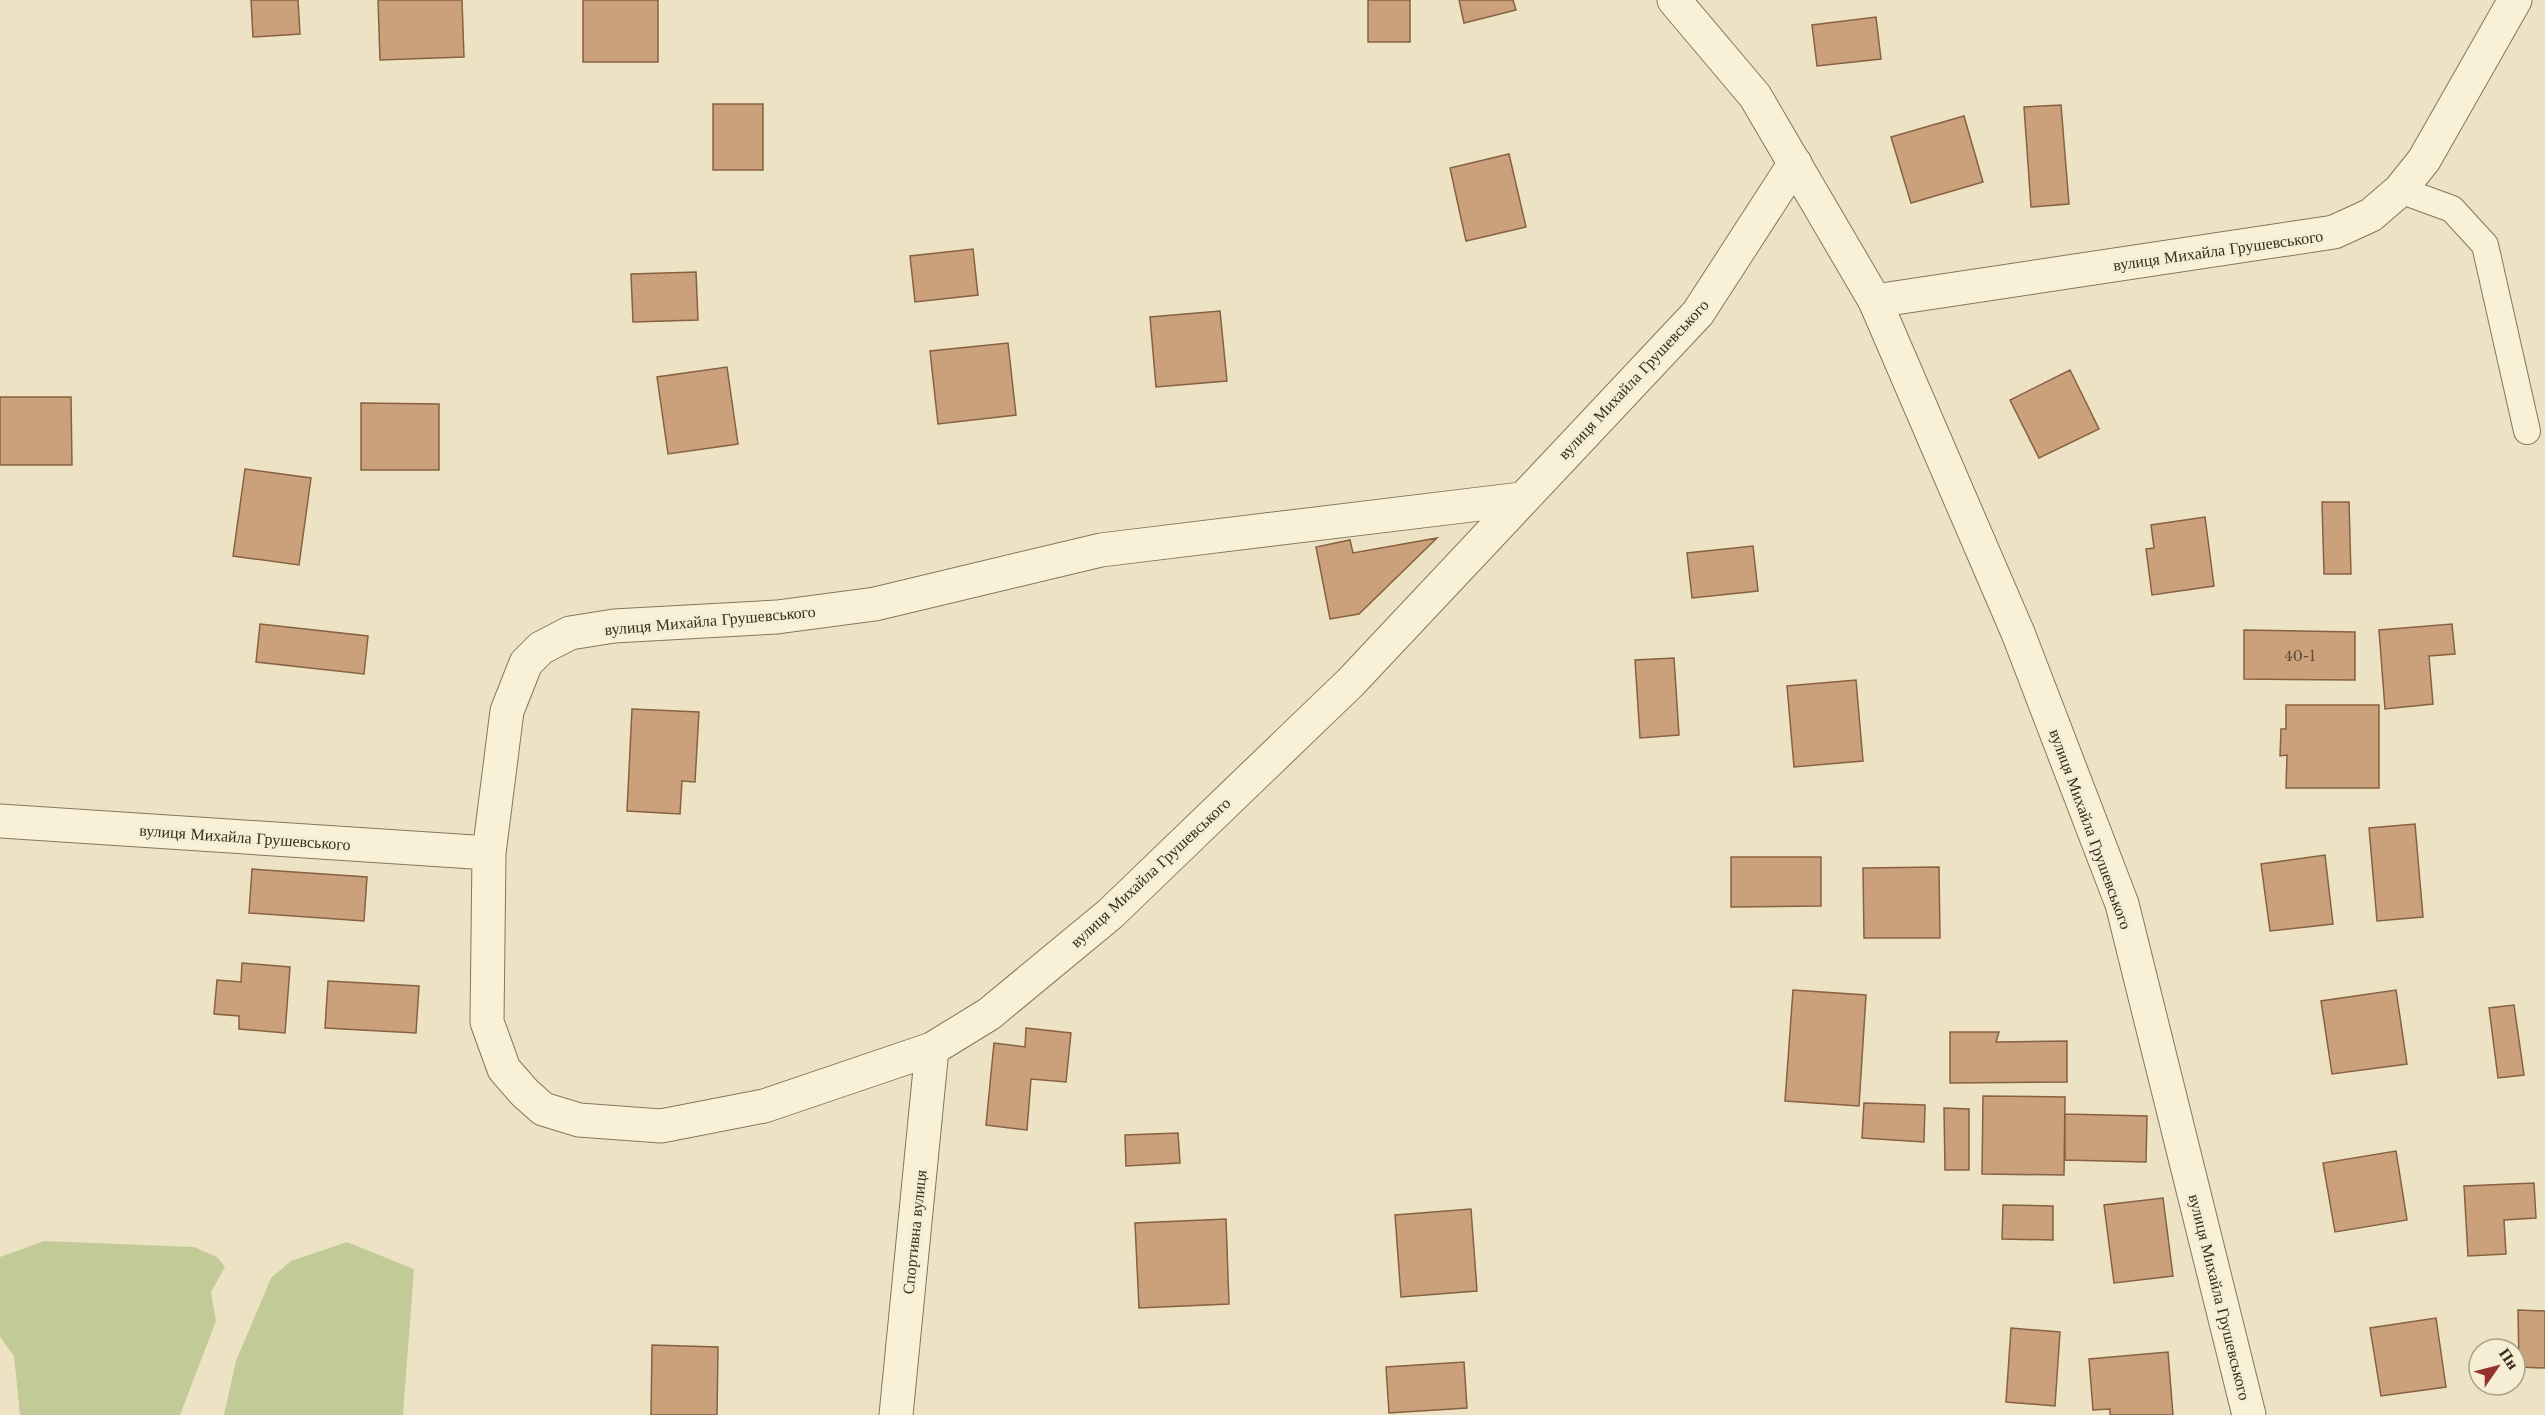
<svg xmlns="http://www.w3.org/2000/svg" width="2545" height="1415" viewBox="0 0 2545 1415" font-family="'Libre Baskerville',serif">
  <rect width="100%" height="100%" fill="#ede3c4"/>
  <path fill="#c2cb98" d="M44,1241l150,6 23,10 8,10 -14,25 5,29 -36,94h-160l-6,-59 -14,-19v-80z
    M347,1242l67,27 -11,146h-179l12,-54 35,-83 20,-17z"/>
  <path fill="#caa17b" stroke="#866142" stroke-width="1.5" d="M251,0h47l2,34 -47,3z
    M378,0h84l2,57 -84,3z
    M583,0h75v62h-75z
    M1368,0h42v42h-42z
    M1459,0h54l3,10 -52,13z
    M1876,17l5,42 -64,7 -5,-41z
    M713,104h50v66h-50z
    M2061,105l8,99 -38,3 -7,-100z
    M1964,116l19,66 -72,21 -20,-66z
    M1509,154l17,73 -60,14 -16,-73z
    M973,249l5,46 -63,7 -5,-46z
    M696,272l2,48 -65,2 -2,-48z
    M1220,311l7,70 -71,6 -6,-70z
    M1008,343l8,72 -78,9 -8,-73z
    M727,367l11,77 -70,10 -11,-77z
    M2070,370l29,59 -60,29 -29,-58z
    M0,397h71l1,68h-72z
    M361,403l78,1v66h-78z
    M245,469l66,9 -12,87 -66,-9z
    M2322,502h27l2,72h-27z
    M2205,517l9,69 -62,9 -6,-46 8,-1 -3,-23z
    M1437,538l-78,76 -29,5 -14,-72 34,-7 3,13z
    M1753,546l5,45 -66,7 -5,-45z
    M260,624l108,12 -4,38 -108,-12z
    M2452,624l3,30 -26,2 4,48 -48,5 -6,-79z
    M2244,630l111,2v48l-111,-1z
    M1674,658l5,77 -39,3 -5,-78z
    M1856,680l7,81 -69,6 -7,-81z
    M2286,705h93v83h-93l1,-33 -7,1 1,-27h5z
    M632,709l67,3 -4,70 -13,-1 -2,33 -53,-3z
    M2415,824l8,93 -46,4 -8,-93z
    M2325,855l8,69 -63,7 -9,-67z
    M1731,857h90v49l-90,1z
    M1939,867l1,71h-76l-1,-70z
    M252,869l115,8 -3,44 -115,-8z
    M242,963l48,4 -5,66 -46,-4v-13l-25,-2 3,-34 24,2z
    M328,981l91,5 -3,47 -91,-5z
    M1793,990l73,5 -7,111 -74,-5z
    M2396,990l11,74 -75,10 -11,-73z
    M2514,1005l10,70 -26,3 -9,-70z
    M1026,1028l45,5 -5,49 -35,-3 -4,51 -41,-5 8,-82 31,4z
    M1950,1032h49l-3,10 71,-1v41l-117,1z
    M1983,1096l82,1 -1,78 -82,-1z
    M1864,1103l61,2 -1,37 -62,-4z
    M1944,1108l25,1v61h-24z
    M2065,1114l82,2 -1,46 -81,-2z
    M1178,1133l2,30 -54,3 -1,-31z
    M2396,1151l11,69 -72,12 -12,-69z
    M2534,1183l2,35 -32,2 2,34 -38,2 -4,-70z
    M2163,1198l10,78 -59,7 -10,-78z
    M2003,1205l50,1v34l-51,-1z
    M1471,1209l6,82 -76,6 -6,-82z
    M1226,1219l3,85 -90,4 -4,-85z
    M2518,1310l27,1v57l-26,-1z
    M2436,1318l10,69 -65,9 -11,-68z
    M2011,1328l49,4 -5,74 -49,-4z
    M652,1345l66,2 -1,68h-66z
    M2168,1352l5,63h-63v-6l-17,1 -4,-51z
    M1464,1362l3,46 -78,5 -3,-46z"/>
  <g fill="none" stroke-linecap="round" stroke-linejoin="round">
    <defs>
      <path id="service" d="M2400,190l52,19 33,36 42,186"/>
      <path id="minor" d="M1875,301l459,-69 37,-17 29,-25 24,-30 91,-160
        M1521,499l-420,51 -226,54 -98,13 -163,9 -44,7 -29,15 -15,15 -19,48 -18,142 -2,169 17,47 21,24 18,16 36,11 82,6 103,-20 168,-57 57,-35 121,-100 241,-232 347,-369 97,-150
        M0,821l489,32
        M896,1415l36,-366"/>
      <path id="tertiary" d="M1674,0l81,96 120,205 143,332 104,271 127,511"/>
    </defs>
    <use href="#service" stroke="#87755b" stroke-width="28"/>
    <use href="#minor" stroke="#87755b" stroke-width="35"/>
    <use href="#tertiary" stroke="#87755b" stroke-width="35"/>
    <use href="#service" stroke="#f8f0d7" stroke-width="26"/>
    <use href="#minor" stroke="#f8f0d7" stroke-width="33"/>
    <use href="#tertiary" stroke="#f8f0d7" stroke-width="33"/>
  </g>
  <g text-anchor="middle" stroke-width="6" stroke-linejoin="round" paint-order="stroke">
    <g font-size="14" fill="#5c4936">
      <text x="2300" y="661">40-1</text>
    </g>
    <g font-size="16" fill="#372c1f" stroke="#f5edd4">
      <text transform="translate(2218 250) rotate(-8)" y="6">вулиця Михайла Грушевського</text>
      <text transform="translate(1633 379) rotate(-47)" y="6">вулиця Михайла Грушевського</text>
      <text transform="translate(710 620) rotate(-5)" y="6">вулиця Михайла Грушевського</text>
      <text transform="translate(2091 829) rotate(70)" y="6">вулиця Михайла Грушевського</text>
      <text transform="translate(245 837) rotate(4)" y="6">вулиця Михайла Грушевського</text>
      <text transform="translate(1150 872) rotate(-43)" y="6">вулиця Михайла Грушевського</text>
      <text transform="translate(914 1232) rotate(-84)" y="6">Спортивна вулиця</text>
      <text transform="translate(2220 1297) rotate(76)" y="6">вулиця Михайла Грушевського</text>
    </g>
  </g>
  <g transform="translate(2497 1367) rotate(55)"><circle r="28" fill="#f5edd4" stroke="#a9a08c" stroke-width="1.5"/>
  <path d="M0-4.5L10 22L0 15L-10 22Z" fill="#94322d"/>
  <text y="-9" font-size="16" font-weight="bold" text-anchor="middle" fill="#372c1f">Пн</text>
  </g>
</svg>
